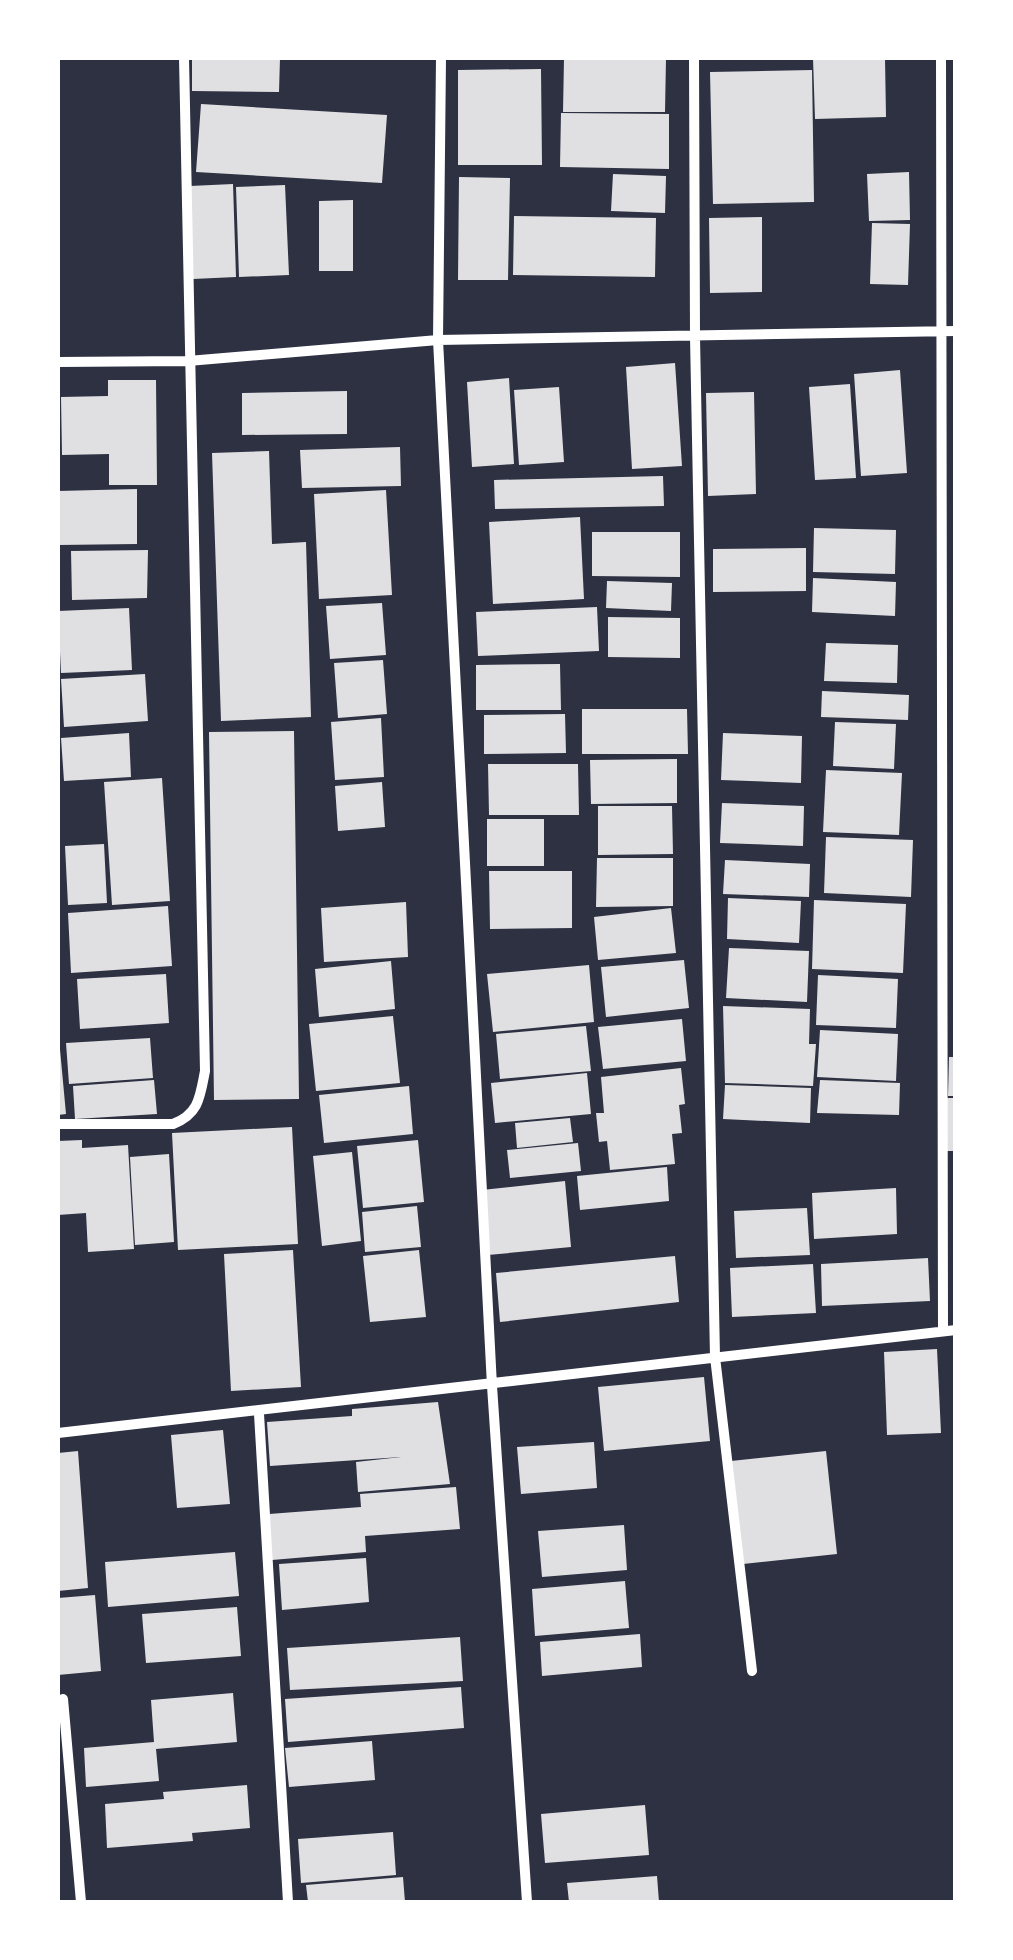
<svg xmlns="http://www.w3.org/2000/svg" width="1013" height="1960" viewBox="0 0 1013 1960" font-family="Montserrat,sans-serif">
  <rect width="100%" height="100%" fill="#2d3142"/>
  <path fill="#e0e0e3" d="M192,58h88l-1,34 -87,-1z
    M564,58h102l-1,54h-102z
    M813,58h72l1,59 -71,2z
    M541,69l1,96h-84v-95z
    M812,70l2,132 -101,2 -3,-132z
    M201,104l186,11 -5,68 -186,-11z
    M561,113l108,1v55l-109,-2z
    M909,172l1,48 -41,1 -2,-47z
    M613,174l53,2 -1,37 -54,-2z
    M459,177l51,1 -2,102h-50z
    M233,184l3,93 -43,2 -3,-93z
    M285,185l4,90 -50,2 -3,-90z
    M353,200v71h-34v-70z
    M514,216l142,2 -1,59 -142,-2z
    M762,217v75l-52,1 -1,-75z
    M872,223l38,1 -2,61 -38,-1z
    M675,363l7,103 -50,3 -6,-102z
    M900,370l7,103 -46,3 -7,-102z
    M509,378l5,86 -42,3 -5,-85z
    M108,380h48l1,105h-48v-31l-47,1 -1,-58 47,-1z
    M850,384l6,94 -41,2 -6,-93z
    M559,387l5,75 -45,3 -5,-75z
    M347,391v43l-105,1v-42z
    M754,392l2,102 -48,2 -2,-103z
    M400,447l1,39 -99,2 -2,-38z
    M269,451l3,93 34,-2 5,175 -90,4 -9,-268z
    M663,476l1,30 -169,3 -1,-29z
    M137,489v55l-79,1v-54z
    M386,490l6,105 -73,4 -5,-105z
    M580,517l4,82 -91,5 -4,-82z
    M814,528l82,2 -1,44 -82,-2z
    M592,532h88v45l-88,-1z
    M806,548v43l-93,1v-43z
    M148,550l-1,48 -75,2 -1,-49z
    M813,578l83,4 -1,34 -83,-4z
    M607,581l65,2 -1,28 -65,-3z
    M382,603l4,52 -56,4 -4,-53z
    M597,607l2,44 -121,5 -2,-44z
    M129,608l3,62 -71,3 -3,-62z
    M608,617l72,1v40l-72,-1z
    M826,643l72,2 -1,38 -73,-2z
    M383,660l4,54 -49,4 -4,-55z
    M560,664l1,46h-85v-45z
    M145,674l3,47 -84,6 -3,-48z
    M822,691l87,4 -1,25 -87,-3z
    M582,709h105l1,45h-106z
    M565,714l1,39 -82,1v-39z
    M381,718l3,59 -49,3 -4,-58z
    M835,722l61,2 -2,45 -61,-3z
    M294,731l5,368 -85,1 -5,-368z
    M129,733l2,44 -67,4 -3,-43z
    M723,733l79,3 -1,47 -80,-3z
    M677,759v44l-86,1 -1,-44z
    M488,764h90l1,51h-90z
    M826,770l76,3 -3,62 -76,-3z
    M162,778l8,123 -58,4 -8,-123z
    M382,782l3,45 -47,4 -3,-45z
    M722,803l82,3 -1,40 -83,-3z
    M598,806h74l1,48 -75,1z
    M487,819h57v47h-57z
    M826,837l87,3 -2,57 -87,-4z
    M104,844l3,59 -39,2 -3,-59z
    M597,858h76v48l-77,1z
    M725,860l85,4 -1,33 -86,-3z
    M489,871h83v57l-82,1z
    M728,898l73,3 -2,42 -72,-4z
    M814,900l92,4 -3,69 -91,-4z
    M406,902l2,55 -84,5 -3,-54z
    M168,906l4,60 -101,7 -3,-60z
    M671,908l5,45 -78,7 -4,-43z
    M729,948l80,3 -2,51 -81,-4z
    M684,960l5,48 -83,9 -5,-50z
    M391,961l4,48 -76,8 -4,-48z
    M589,965l5,57 -101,10 -6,-58z
    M166,974l3,49 -89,6 -3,-50z
    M818,975l80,4 -2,49 -80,-3z
    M723,1006l87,3 -1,35h7l-3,42 -88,-3z
    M393,1016l7,67 -84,8 -7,-67z
    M682,1019l4,42 -83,8 -5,-42z
    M586,1026l5,45 -91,8 -4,-45z
    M58,1028l8,86 -8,1z
    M820,1030l78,4 -2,47 -79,-4z
    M150,1038l3,40 -84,6 -3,-41z
    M949,1057h7v39h-8z
    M681,1068l4,36 -6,1 3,28 -10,1 3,30 -65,6 -3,-29 -8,1 -3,-29h8l-3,-36z
    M587,1073l4,41 -96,9 -4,-40z
    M154,1080l3,34 -82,5 -2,-33z
    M820,1080l80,3 -1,32 -82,-2z
    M725,1085l86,3 -1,35 -87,-4z
    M409,1086l4,48 -89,9 -5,-48z
    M946,1098h10v53h-10z
    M570,1118l3,24 -56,6 -2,-25z
    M292,1127l6,117 -120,6 -6,-117z
    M82,1140v8l46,-3 6,104 -46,3 -2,-39 -28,2v-74z
    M418,1140l6,62 -61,6 -6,-62z
    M578,1143l3,28 -71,7 -3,-28z
    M352,1152l9,89 -39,5 -9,-90z
    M169,1154l5,88 -39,3 -5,-88z
    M667,1167l2,34 -89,9 -3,-34z
    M565,1181l6,66 -83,8 -6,-65z
    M896,1188l1,46 -83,5 -2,-46z
    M417,1206l4,41 -56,5 -3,-40z
    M807,1208l3,47 -74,3 -2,-47z
    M293,1250l8,137 -70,4 -7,-137z
    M419,1250l7,67 -56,5 -7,-66z
    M675,1256l4,46 -179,20 -4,-49z
    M928,1258l2,43 -108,5 -1,-42z
    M813,1264l3,49 -84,4 -2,-49z
    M937,1349l4,84 -54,2 -3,-83z
    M704,1377l6,64 -106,10 -6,-64z
    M438,1402l12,82 -92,8 -2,-30 45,-5 -131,9 -3,-44 85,-6v-7z
    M223,1430l7,74 -53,4 -6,-73z
    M594,1442l3,46 -76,6 -4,-47z
    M78,1451l10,137 -30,3v-138z
    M826,1451l11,103 -94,10 -12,-103z
    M456,1487l4,42 -95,7 1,16 -94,8 -3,-46 92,-7 -1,-13z
    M624,1525l3,45 -85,7 -4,-46z
    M235,1552l4,44 -131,11 -3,-45z
    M366,1558l3,44 -87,8 -3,-46z
    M625,1581l4,47 -94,8 -3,-47z
    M95,1595l6,76 -43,4v-77z
    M237,1607l4,49 -95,7 -4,-49z
    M640,1634l2,33 -100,9 -2,-34z
    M460,1637l3,44 -173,9 -3,-42z
    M461,1687l3,41 -176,14 -3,-43z
    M233,1693l4,49 -81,7 3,32 -73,6 -2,-39 70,-6 -3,-42z
    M372,1741l3,39 -86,7 -4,-39z
    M247,1785l3,43 -58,5 1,8 -86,7 -2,-44 59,-5 -1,-7z
    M645,1805l4,50 -104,8 -4,-49z
    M393,1832l3,43 -95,8 -3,-44z
    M657,1876l2,26h-90l-2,-19z
    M403,1877l2,25h-97l-2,-17z"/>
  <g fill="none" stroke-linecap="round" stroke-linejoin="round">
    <path stroke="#fff" stroke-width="10" d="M441,58l-3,282 54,1046 35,516
      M694,58l1,279 20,1020 37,314
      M941,58l2,1273
      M58,362l130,-1 250,-21 518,-9
      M58,1124h115c26,-10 27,-27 32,-53l-21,-1013
      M259,1414l29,488
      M58,1433l898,-103
      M63,1699l18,203"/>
  </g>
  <rect width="1013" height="1960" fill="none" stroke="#ffffff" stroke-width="120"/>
</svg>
